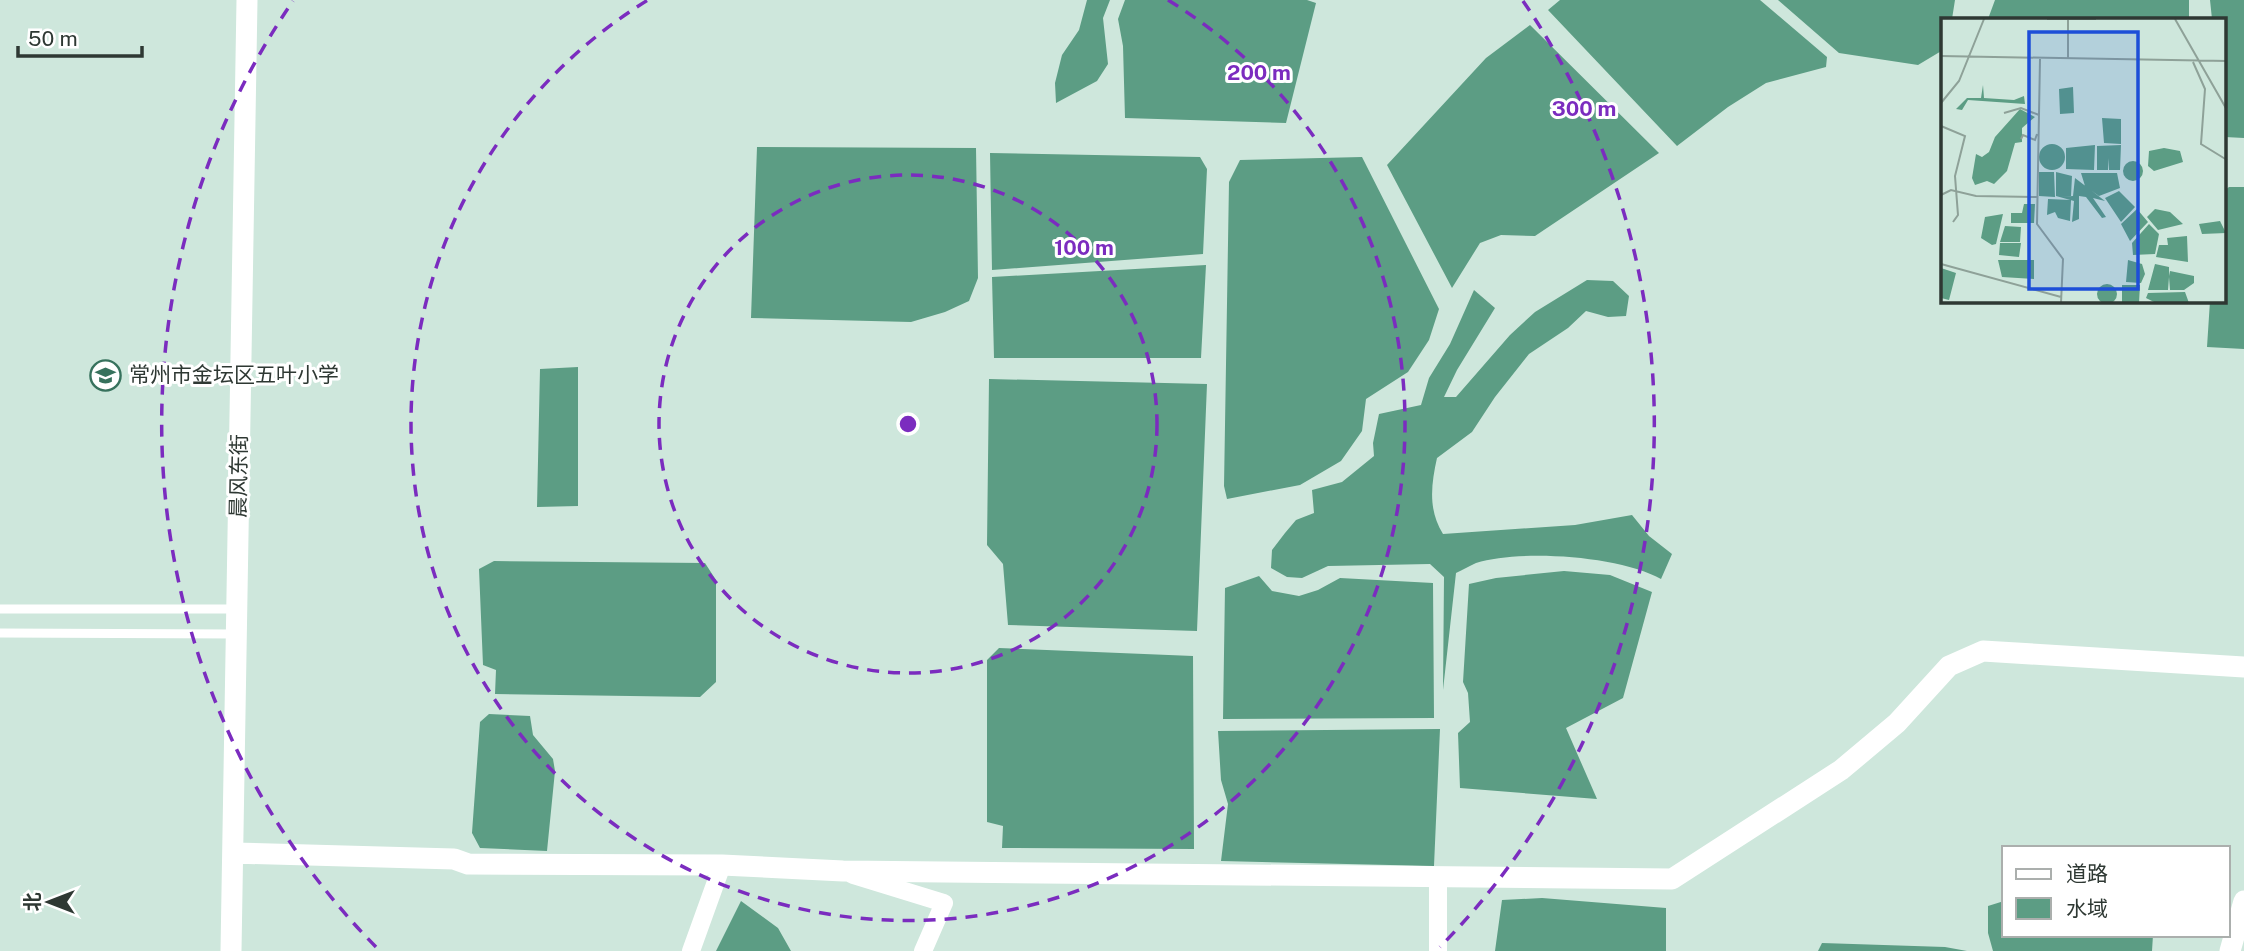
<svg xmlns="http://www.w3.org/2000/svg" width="2244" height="951" viewBox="0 0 2244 951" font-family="'Public Sans','Noto Sans SC',sans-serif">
  <rect width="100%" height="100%" fill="#cee7dc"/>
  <path fill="#5c9d84" d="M1087,0h23l-7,18 5,46 -11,17 -41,22 -1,-20 7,-28 17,-25z
    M1125,0h182l9,3 -30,120 -161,-5 -2,-72 -5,-27z
    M1560,0h200l67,57 -1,10 -60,16 -38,24 -51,39 -129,-136z
    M1778,0h177l-3,19h-9v31l-25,15 -79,-12z
    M1995,0h194v19h-201z
    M2210,0h34v138l-19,-1v-118h-13z
    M1530,25l129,128 -124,83 -34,-1 -21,8 -28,45 -65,-123 99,-107z
    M757,147l219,1 2,130 -9,23 -24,11 -34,10 -160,-4z
    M990,153l210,4 7,12 -4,85 -211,16z
    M1362,157l77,152 -10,31 -21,32 -42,27 -4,32 -21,30 -41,24 -73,14 -3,-13 5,-304 11,-22z
    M2229,187h15v162l-37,-2 3,-46h15v-111z
    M1206,265l-5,93h-207l-2,-81z
    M1587,280l26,1 16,15 -3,20 -18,1 -22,-6 -18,17 -39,26 -34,43 -23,35 -35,26c-6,27 -9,52 6,76l132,-9 57,-10 17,21 23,18 -11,25c-41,-23 -140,-30 -185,-16 -7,3 -13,7 -20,10l-13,117 1,-113 -14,-13 -102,2 -26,12 -15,-1 -16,-9 1,-18 13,-17 11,-13 18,-7 -2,-23 30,-8 32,-26 -1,-13 6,-29 42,-9 8,-27 21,-34 24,-54 21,18 -38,62 -13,27h12l54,-62 25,-23z
    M578,367v139l-41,1 3,-138z
    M989,379l218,5 -10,247 -189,-6 -5,-61 -16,-19z
    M494,561l211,2 11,17v102l-16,15 -205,-3 1,-24 -13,-5 -4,-96z
    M1564,571l46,4 42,17 -29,106 -57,30 31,71 -137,-11 -2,-55 12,-11 -2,-29 -5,-11 6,-98 27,-6z
    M1259,576l13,15 27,5 19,-6 22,-12 93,5 1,135 -211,1 2,-131z
    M999,648l194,8 1,193 -192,-1 1,-22 -16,-4v-162z
    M489,714l41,2 3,19 20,24 2,12 -8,80 -67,-3 -8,-15 8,-111z
    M1440,729l-6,137 -213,-5 7,-57 -7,-24 -3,-49z
    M1542,898l124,10v43h-171l7,-51z
    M741,901l37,27 13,23h-75z
    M2004,901v34h149l-1,16h-159l-5,-18v-27z
    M1822,943l123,4 22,4h-149z"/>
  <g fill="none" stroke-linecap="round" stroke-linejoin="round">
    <path stroke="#fff" stroke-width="9" d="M0,609h235
      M0,633l236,1"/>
    <path stroke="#fff" stroke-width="18" d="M853,875l91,28 -21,48
      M691,951l31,-86
      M1438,951v-74"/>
    <path stroke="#fff" stroke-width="21" d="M233,853l221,6 14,5 254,1 121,6 829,8 169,-109 56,-47 52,-57 34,-15 261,16
      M231,951l16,-951
      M2230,951l14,-50"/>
  </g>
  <g fill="none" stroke="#7b2cbf" stroke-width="3.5" stroke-dasharray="12 9">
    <circle cx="908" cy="424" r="249"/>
    <path d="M1168 0A497 497 0 1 1 648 0"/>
    <path d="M376 947A746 746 0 0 1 293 1M1523 1A746 746 0 0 1 1440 947"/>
  </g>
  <defs>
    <symbol id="school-ring" viewBox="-11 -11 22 22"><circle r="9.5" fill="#fff" stroke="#37725d" stroke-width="1.5"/><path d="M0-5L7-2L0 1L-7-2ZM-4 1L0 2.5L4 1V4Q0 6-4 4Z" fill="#37725d"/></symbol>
  </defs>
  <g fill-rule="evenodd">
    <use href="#school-ring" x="88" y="358" width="35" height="35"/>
  </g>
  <g text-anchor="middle" stroke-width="6" stroke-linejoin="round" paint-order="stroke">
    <g font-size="21" fill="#2e3833" stroke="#fff" text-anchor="start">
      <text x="129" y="382">常州市金坛区五叶小学</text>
    </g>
    <g font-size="21" fill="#2e3833" stroke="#fff">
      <text transform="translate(239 476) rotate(-89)" y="7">晨风东街</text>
    </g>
  </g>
  <g transform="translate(1941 18)">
    <rect width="285" height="285" fill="#cee7dc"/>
    <path d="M42,67l1,13 30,2 10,-4 1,8 -57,-4 -6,10 -6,-1 11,-11h14zM132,69l1,26 -14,1 -1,-25zM79,91l15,8 -13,11v14l-7,1 -8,28 -13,13 -7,-3 -12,4 -3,-7 4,-24 6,3 7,-5 6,-15zM161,100l19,1v25l-17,-1zM98 139a13 13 0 1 1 26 0a13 13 0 1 1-26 0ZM154,127l-1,25 -28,-1v-21zM180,127l-1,25h-11l-1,-12v12h-11v-24zM223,130l16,3 3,11 -29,9 -6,-5 1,-15zM182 153a10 10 0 1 1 20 0a10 10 0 1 1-20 0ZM98,154h15l1,25 -16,-1zM115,154l16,4 -1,20 -11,1 13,-1 2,-18 30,23 -12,-3 13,19 -4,1 -16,-21 -7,-1v23l-7,3 2,-21 -18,-5zM140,155h36l3,15 -21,8 -14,-10zM178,173l16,16 -14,15 -16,-24zM107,181l23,1 -1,21 -12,-3 -3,-6 -8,3zM83,186h11l-1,19h-23v-10h11zM196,191l11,13 -18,19 -9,-17zM214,191l15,3 13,12 -25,6 -11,-13zM62,196l-7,30 -4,1 -11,-7 4,-21zM279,203l6,12 -24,1 -3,-10zM208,206l10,10 -4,20 -22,1 -1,-12zM64,208l16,1 -1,15h-20zM246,218l1,26 -32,-5 3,-12h9l-1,-7zM59,225h21l-2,14 -20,-2zM57,242h36v19l-32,-2zM187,242l14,4 3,10 -4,9 -15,-1zM214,246l14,3v9l1,-5 24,5v7l-10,7h-14l-1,-13 -1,13h-20zM0,250l15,5 -7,27 -8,-2zM156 276a10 10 0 1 1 20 0a10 10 0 1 1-20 0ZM181,267h18l-1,18h-17zM244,274l4,11h-33l-10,-5 2,-5z" fill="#5c9d84"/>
    <path fill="none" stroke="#8ea198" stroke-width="2" d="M106,1h49M234,1l52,91M0,38l286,5M99,41l-3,165 26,35 -2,44M127,41v-39M252,44l12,27 -4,55 26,16M0,85l18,-22 25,-62M63,95l17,-5 18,7M0,108l24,10 -10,40 3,39 -5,7M80,121l2,-4 12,5 2,-6M0,177l10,-5 25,6 62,1M0,246l120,33"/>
    <path fill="#1d4ed8" fill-opacity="0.15" stroke="#1d4ed8" stroke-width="3.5" d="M88,14h109v257h-109z"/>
    <rect width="285" height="285" fill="none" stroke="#2e3833" stroke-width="3.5"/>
  </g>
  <circle cx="908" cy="424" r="10" fill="#7b2cbf" stroke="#fff" stroke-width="3.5"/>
  <g font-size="21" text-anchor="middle" font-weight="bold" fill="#7b2cbf" stroke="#fff" stroke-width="6" stroke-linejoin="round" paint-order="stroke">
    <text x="1259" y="80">200 m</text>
    <text x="1584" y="116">300 m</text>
    <text x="1084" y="255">100 m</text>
  </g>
  <rect x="2002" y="846" width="228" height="91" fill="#ffffff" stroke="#abafad" stroke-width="2"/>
  <rect x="2016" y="869" width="35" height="10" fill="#ffffff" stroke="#abafad" stroke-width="2"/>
  <text x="2066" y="881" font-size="21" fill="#2e3833">道路</text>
  <rect x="2016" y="898" width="35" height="21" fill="#5c9d84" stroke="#abafad" stroke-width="2"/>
  <text x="2066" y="916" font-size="21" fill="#2e3833">水域</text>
  <g transform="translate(49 902) rotate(270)" stroke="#ffffff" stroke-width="5" paint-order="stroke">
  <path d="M0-5L12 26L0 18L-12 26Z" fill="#2e3833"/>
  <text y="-10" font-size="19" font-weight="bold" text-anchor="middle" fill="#2e3833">北</text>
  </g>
  <path d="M18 46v10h124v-10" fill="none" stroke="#2e3833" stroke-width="3.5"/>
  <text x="28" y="46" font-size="21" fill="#2e3833" stroke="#ffffff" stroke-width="5" paint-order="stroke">50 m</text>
</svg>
